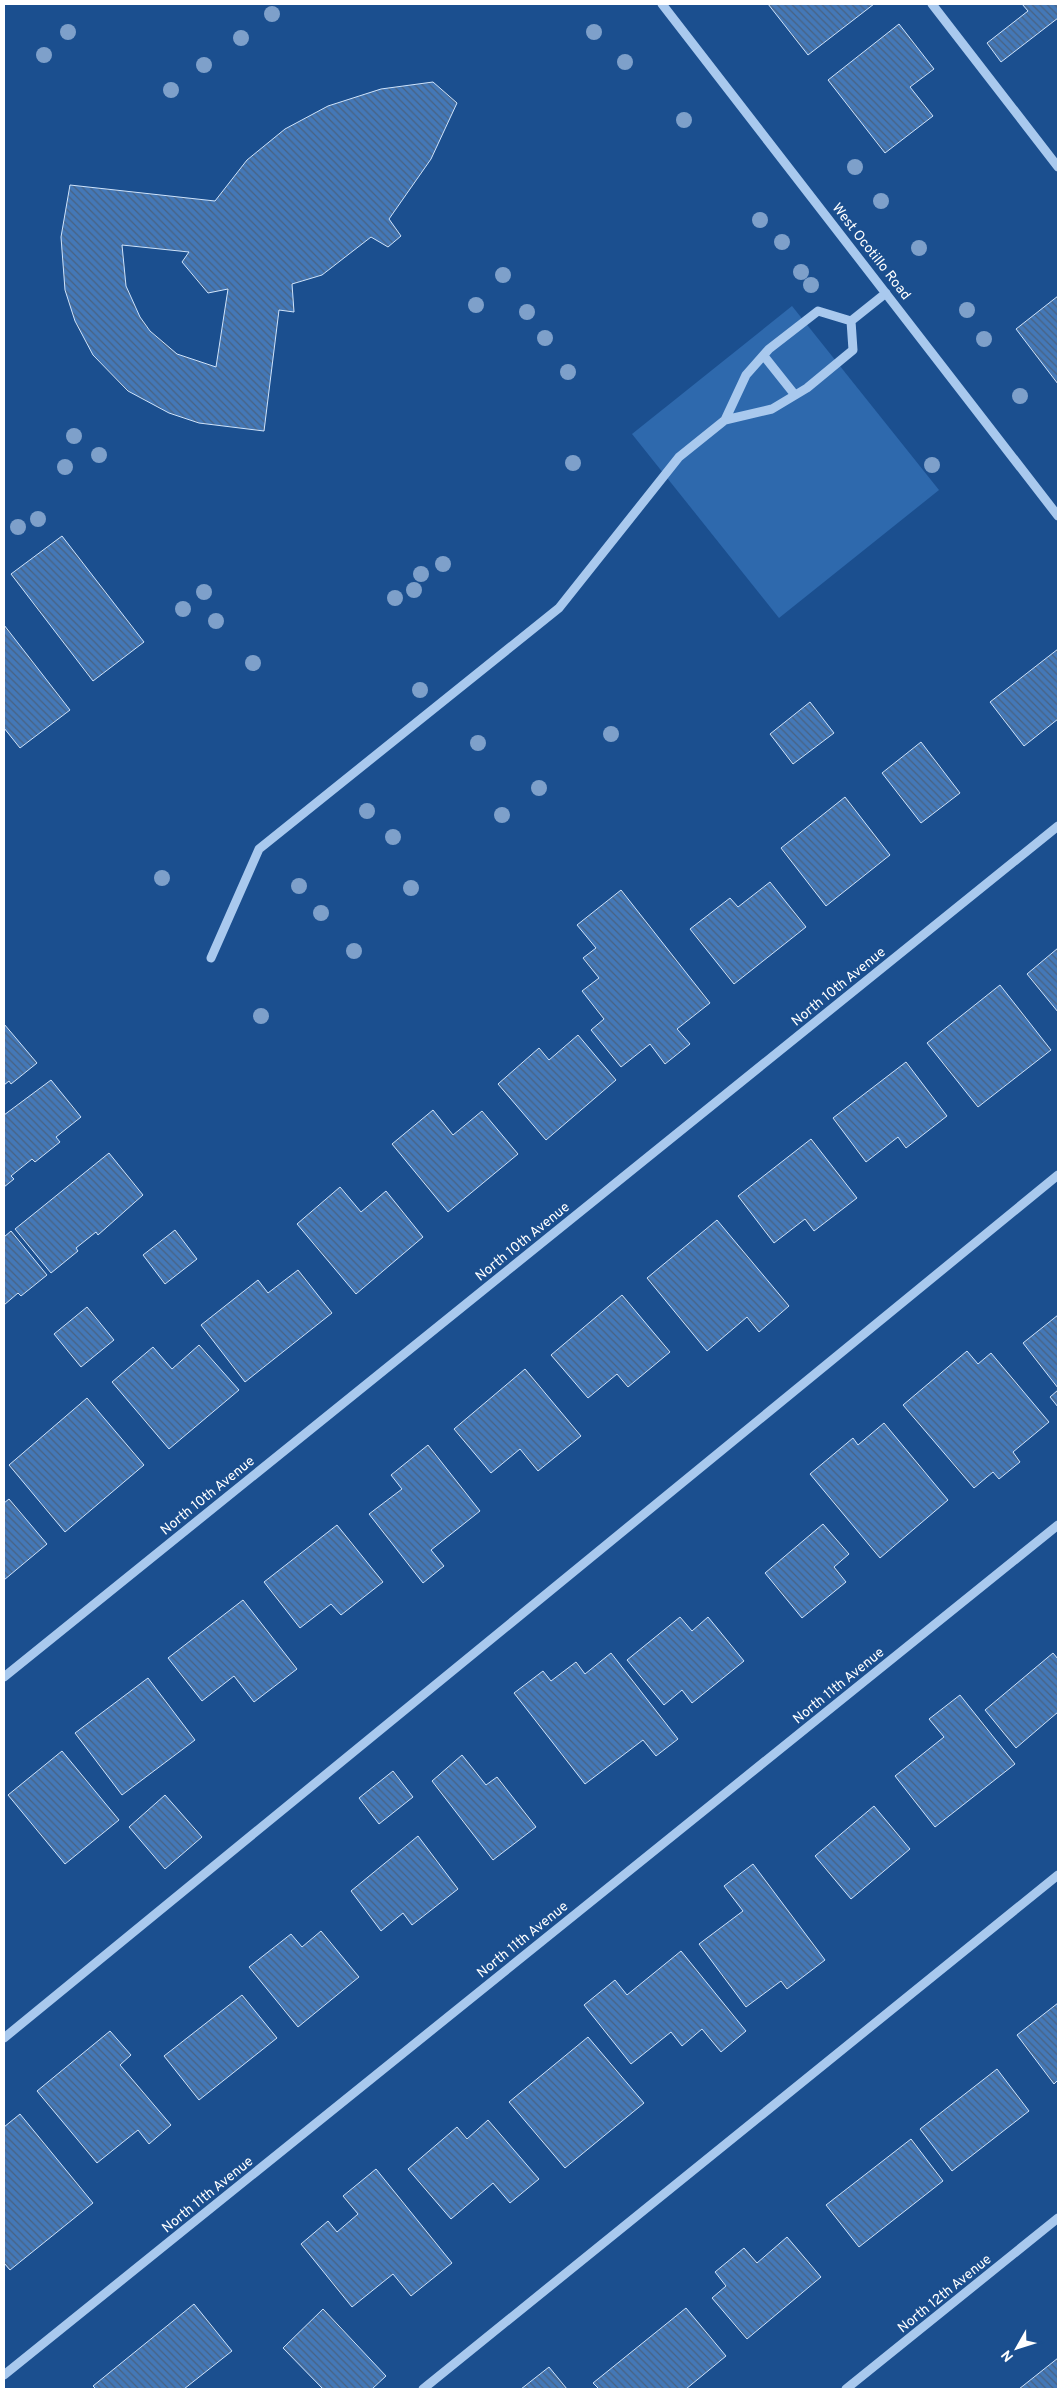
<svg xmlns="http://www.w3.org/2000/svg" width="1062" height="2393" viewBox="0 0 1062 2393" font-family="Overpass,sans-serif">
  <defs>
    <pattern id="building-back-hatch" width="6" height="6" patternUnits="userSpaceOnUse" patternTransform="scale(1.25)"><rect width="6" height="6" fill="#4478b7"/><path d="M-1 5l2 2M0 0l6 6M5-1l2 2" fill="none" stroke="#486282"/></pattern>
  </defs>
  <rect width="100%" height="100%" fill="#1b4f8f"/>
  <path fill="#2e69ad" d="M792,306l147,184 -160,128 -147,-184z"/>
  <path fill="url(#building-back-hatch)" stroke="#cfe3fa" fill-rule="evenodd" d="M768,4h106l-66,51z
    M1022,4h36v14l-57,44 -14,-19 41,-32z
    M899,24l35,45 -24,18 23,29 -48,37 -57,-73z
    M433,82l24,21 -26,56 -42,60 12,17 -13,11 -17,-10 -49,38 -30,9 2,28 -15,-2 -15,121 -65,-8 -30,-10 -41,-22 -35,-36 -18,-34 -10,-31 -4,-53 9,-52 145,16 32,-41 38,-31 43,-23 53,-17zM122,245l67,7 -7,10 26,31 20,-4 -12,78 -39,-13 -27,-23 -10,-14 -14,-31z
    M1058,296v88l-42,-55z
    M62,536l82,106 -51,39 -82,-107z
    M4,625l66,85 -50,38 -16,-20z
    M1058,649v70l-34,27 -34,-44z
    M810,702l24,31 -41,31 -23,-30z
    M921,742l39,51 -39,30 -39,-50z
    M845,797l45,58 -64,51 -45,-58z
    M770,882l36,45 -72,57 -44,-55 40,-31 8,9z
    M621,890l89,113 -33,26 13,15 -25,20 -15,-20 -29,23 -30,-37 13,-11 -22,-28 17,-13 -16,-20 13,-10 -19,-23z
    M1058,948v64l-31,-38z
    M1000,985l51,65 -73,57 -51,-64z
    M4,1024l33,39 -26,21 -2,-3 -5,4z
    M578,1035l38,45 -70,60 -48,-56 41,-36 10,12z
    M906,1062l41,54 -41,32 -8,-11 -32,25 -33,-44z
    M51,1080l30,37 -25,20 4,5 -25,20 -3,-3 -21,17 3,3 -10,8v-72z
    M433,1110l20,25 29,-24 36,43 -70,58 -56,-68z
    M811,1139l46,59 -43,33 -9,-12 -31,24 -36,-47z
    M109,1153l34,42 -45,40 -2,-3 -20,16 2,3 -27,22 -36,-44z
    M340,1187l21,25 25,-21 37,46 -67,57 -59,-70z
    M717,1220l72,86 -30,26 -12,-15 -40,34 -60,-73z
    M175,1230l22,29 -32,25 -22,-29z
    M11,1231l36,44 -26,21 -3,-3 -14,12v-68z
    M298,1270l34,43 -87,69 -44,-57 57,-45 10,13z
    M622,1295l48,57 -42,35 -11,-13 -29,24 -37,-43z
    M87,1307l27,33 -33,27 -27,-33z
    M1058,1315v73l-35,-45z
    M199,1345l40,45 -70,59 -57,-67 41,-35 19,22z
    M967,1351l11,13 13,-11 58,69 -36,30 7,10 -21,17 -6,-7 -19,16 -71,-83z
    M525,1369l56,67 -43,35 -18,-22 -29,24 -37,-44z
    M1058,1390v17l-8,-10z
    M87,1398l57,67 -79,67 -56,-67z
    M884,1423l64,77 -68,58 -70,-84 43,-36 5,7z
    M428,1445l52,66 -49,39 13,16 -21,17 -54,-69 33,-25 -11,-14z
    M9,1499l38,45 -43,36v-77z
    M823,1524l26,30 -15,13 12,15 -44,36 -37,-45z
    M337,1525l46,57 -42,33 -10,-11 -31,24 -36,-46z
    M243,1600l54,69 -43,33 -20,-26 -32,25 -34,-43z
    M680,1617l12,14 16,-14 36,44 -52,42 -10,-13 -18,15 -37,-45z
    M611,1653l67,86 -22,17 -13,-16 -58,44 -71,-91 29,-22 8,10 25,-19 9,12z
    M1053,1653l5,6v53l-42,36 -31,-38z
    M148,1678l47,62 -73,55 -47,-62z
    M960,1695l55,69 -80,63 -40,-51 49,-39 -15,-18z
    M62,1751l57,69 -54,44 -57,-69z
    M462,1755l24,30 11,-8 39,50 -43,33 -61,-79z
    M393,1771l20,26 -34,27 -20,-26z
    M165,1795l37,42 -37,32 -36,-42z
    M874,1806l36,43 -59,50 -36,-43z
    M418,1836l40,53 -46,36 -9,-12 -22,18 -30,-40z
    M753,1864l72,96 -38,29 -6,-8 -35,26 -47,-63 44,-33 -19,-25z
    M321,1931l38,46 -61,50 -49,-60 42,-33 11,13z
    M681,1951l65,80 -25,21 -19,-23 -20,17 -11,-14 -40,32 -47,-59 31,-25 12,15z
    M242,1995l35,43 -78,62 -35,-44z
    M1058,2003v77l-4,4 -37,-49z
    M110,2031l21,24 -11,10 51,60 -22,19 -11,-14 -41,33 -60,-72z
    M588,2037l56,66 -79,65 -56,-66z
    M997,2069l32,42 -77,60 -32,-42z
    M20,2114l73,89 -83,67 -6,-7v-136z
    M488,2120l51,59 -29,24 -17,-20 -42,36 -43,-50 49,-42 10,12z
    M911,2139l32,42 -84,66 -33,-42z
    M376,2169l76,94 -41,33 -18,-22 -41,33 -51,-63 27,-23 9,11 21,-18 -15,-18z
    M787,2237l34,40 -74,62 -35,-41 14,-12 -11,-14 29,-24 13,15z
    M194,2304l38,47 -48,38h-88l-3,-3z
    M686,2308l40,48 -40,33h-87l-6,-6z
    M323,2309l63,67 -14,13h-49l-40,-41z
    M1058,2358v31h-39z
    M549,2367l18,22h-46z"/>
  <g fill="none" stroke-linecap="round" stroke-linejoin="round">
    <path stroke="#a9c9ee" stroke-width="9" d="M662,4l396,512
      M932,4l126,163
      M818,311l33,10 2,29 -46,38 -35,21 -47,11 21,-45 23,-26z
      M851,321l35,-28
      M764,356l31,39
      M211,958l48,-109 300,-241 120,-151 46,-37
      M4,1677l1054,-851
      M4,2038l1054,-863
      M4,2375l1054,-850
      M423,2389l635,-514
      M846,2389l212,-171"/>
  </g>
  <g fill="#7ea0ca">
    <circle cx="272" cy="14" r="8"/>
    <circle cx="68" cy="32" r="8"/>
    <circle cx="594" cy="32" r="8"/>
    <circle cx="241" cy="38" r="8"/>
    <circle cx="44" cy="55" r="8"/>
    <circle cx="625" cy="62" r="8"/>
    <circle cx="204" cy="65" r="8"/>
    <circle cx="171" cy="90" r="8"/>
    <circle cx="684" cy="120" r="8"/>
    <circle cx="855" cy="167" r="8"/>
    <circle cx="881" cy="201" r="8"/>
    <circle cx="760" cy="220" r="8"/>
    <circle cx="782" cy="242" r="8"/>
    <circle cx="919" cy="248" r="8"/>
    <circle cx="801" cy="272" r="8"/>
    <circle cx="503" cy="275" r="8"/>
    <circle cx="811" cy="285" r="8"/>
    <circle cx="476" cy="305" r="8"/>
    <circle cx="967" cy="310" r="8"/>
    <circle cx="527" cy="312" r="8"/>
    <circle cx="545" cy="338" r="8"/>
    <circle cx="984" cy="339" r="8"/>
    <circle cx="568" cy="372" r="8"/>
    <circle cx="1020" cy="396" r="8"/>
    <circle cx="74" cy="436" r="8"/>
    <circle cx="99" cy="455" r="8"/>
    <circle cx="573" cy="463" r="8"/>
    <circle cx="932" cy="465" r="8"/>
    <circle cx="65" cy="467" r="8"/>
    <circle cx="38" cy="519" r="8"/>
    <circle cx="18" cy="527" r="8"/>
    <circle cx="443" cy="564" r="8"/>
    <circle cx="421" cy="574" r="8"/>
    <circle cx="414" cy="590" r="8"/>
    <circle cx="204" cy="592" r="8"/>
    <circle cx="395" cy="598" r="8"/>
    <circle cx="183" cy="609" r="8"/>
    <circle cx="216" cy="621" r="8"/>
    <circle cx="253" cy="663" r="8"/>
    <circle cx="420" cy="690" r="8"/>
    <circle cx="611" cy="734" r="8"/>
    <circle cx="478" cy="743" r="8"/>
    <circle cx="539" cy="788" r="8"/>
    <circle cx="367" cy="811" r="8"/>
    <circle cx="502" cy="815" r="8"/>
    <circle cx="393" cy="837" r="8"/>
    <circle cx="162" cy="878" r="8"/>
    <circle cx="299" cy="886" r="8"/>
    <circle cx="411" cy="888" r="8"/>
    <circle cx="321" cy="913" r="8"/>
    <circle cx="354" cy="951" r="8"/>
    <circle cx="261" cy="1016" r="8"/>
  </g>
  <g text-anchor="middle" stroke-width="4" stroke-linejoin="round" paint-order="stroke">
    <g font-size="14" fill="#fff" stroke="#1b4f8f">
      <text transform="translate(872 251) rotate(52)" y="5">West Ocotillo Road</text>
      <text transform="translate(838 986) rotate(-39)" y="5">North 10th Avenue</text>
      <text transform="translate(522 1241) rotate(-39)" y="5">North 10th Avenue</text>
      <text transform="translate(207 1495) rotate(-39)" y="5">North 10th Avenue</text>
      <text transform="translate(838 1685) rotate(-39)" y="5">North 11th Avenue</text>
      <text transform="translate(522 1939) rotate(-39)" y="5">North 11th Avenue</text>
      <text transform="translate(207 2194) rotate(-39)" y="5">North 11th Avenue</text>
      <text transform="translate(944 2293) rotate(-39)" y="5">North 12th Avenue</text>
    </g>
  </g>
  <rect width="1062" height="2393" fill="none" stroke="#ffffff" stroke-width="10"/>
  <g transform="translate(1017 2348) rotate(231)" stroke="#1b4f8f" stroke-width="4" paint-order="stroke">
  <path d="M0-4L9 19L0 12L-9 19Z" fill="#ffffff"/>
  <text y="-8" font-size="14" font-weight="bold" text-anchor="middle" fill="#ffffff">N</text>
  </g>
</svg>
